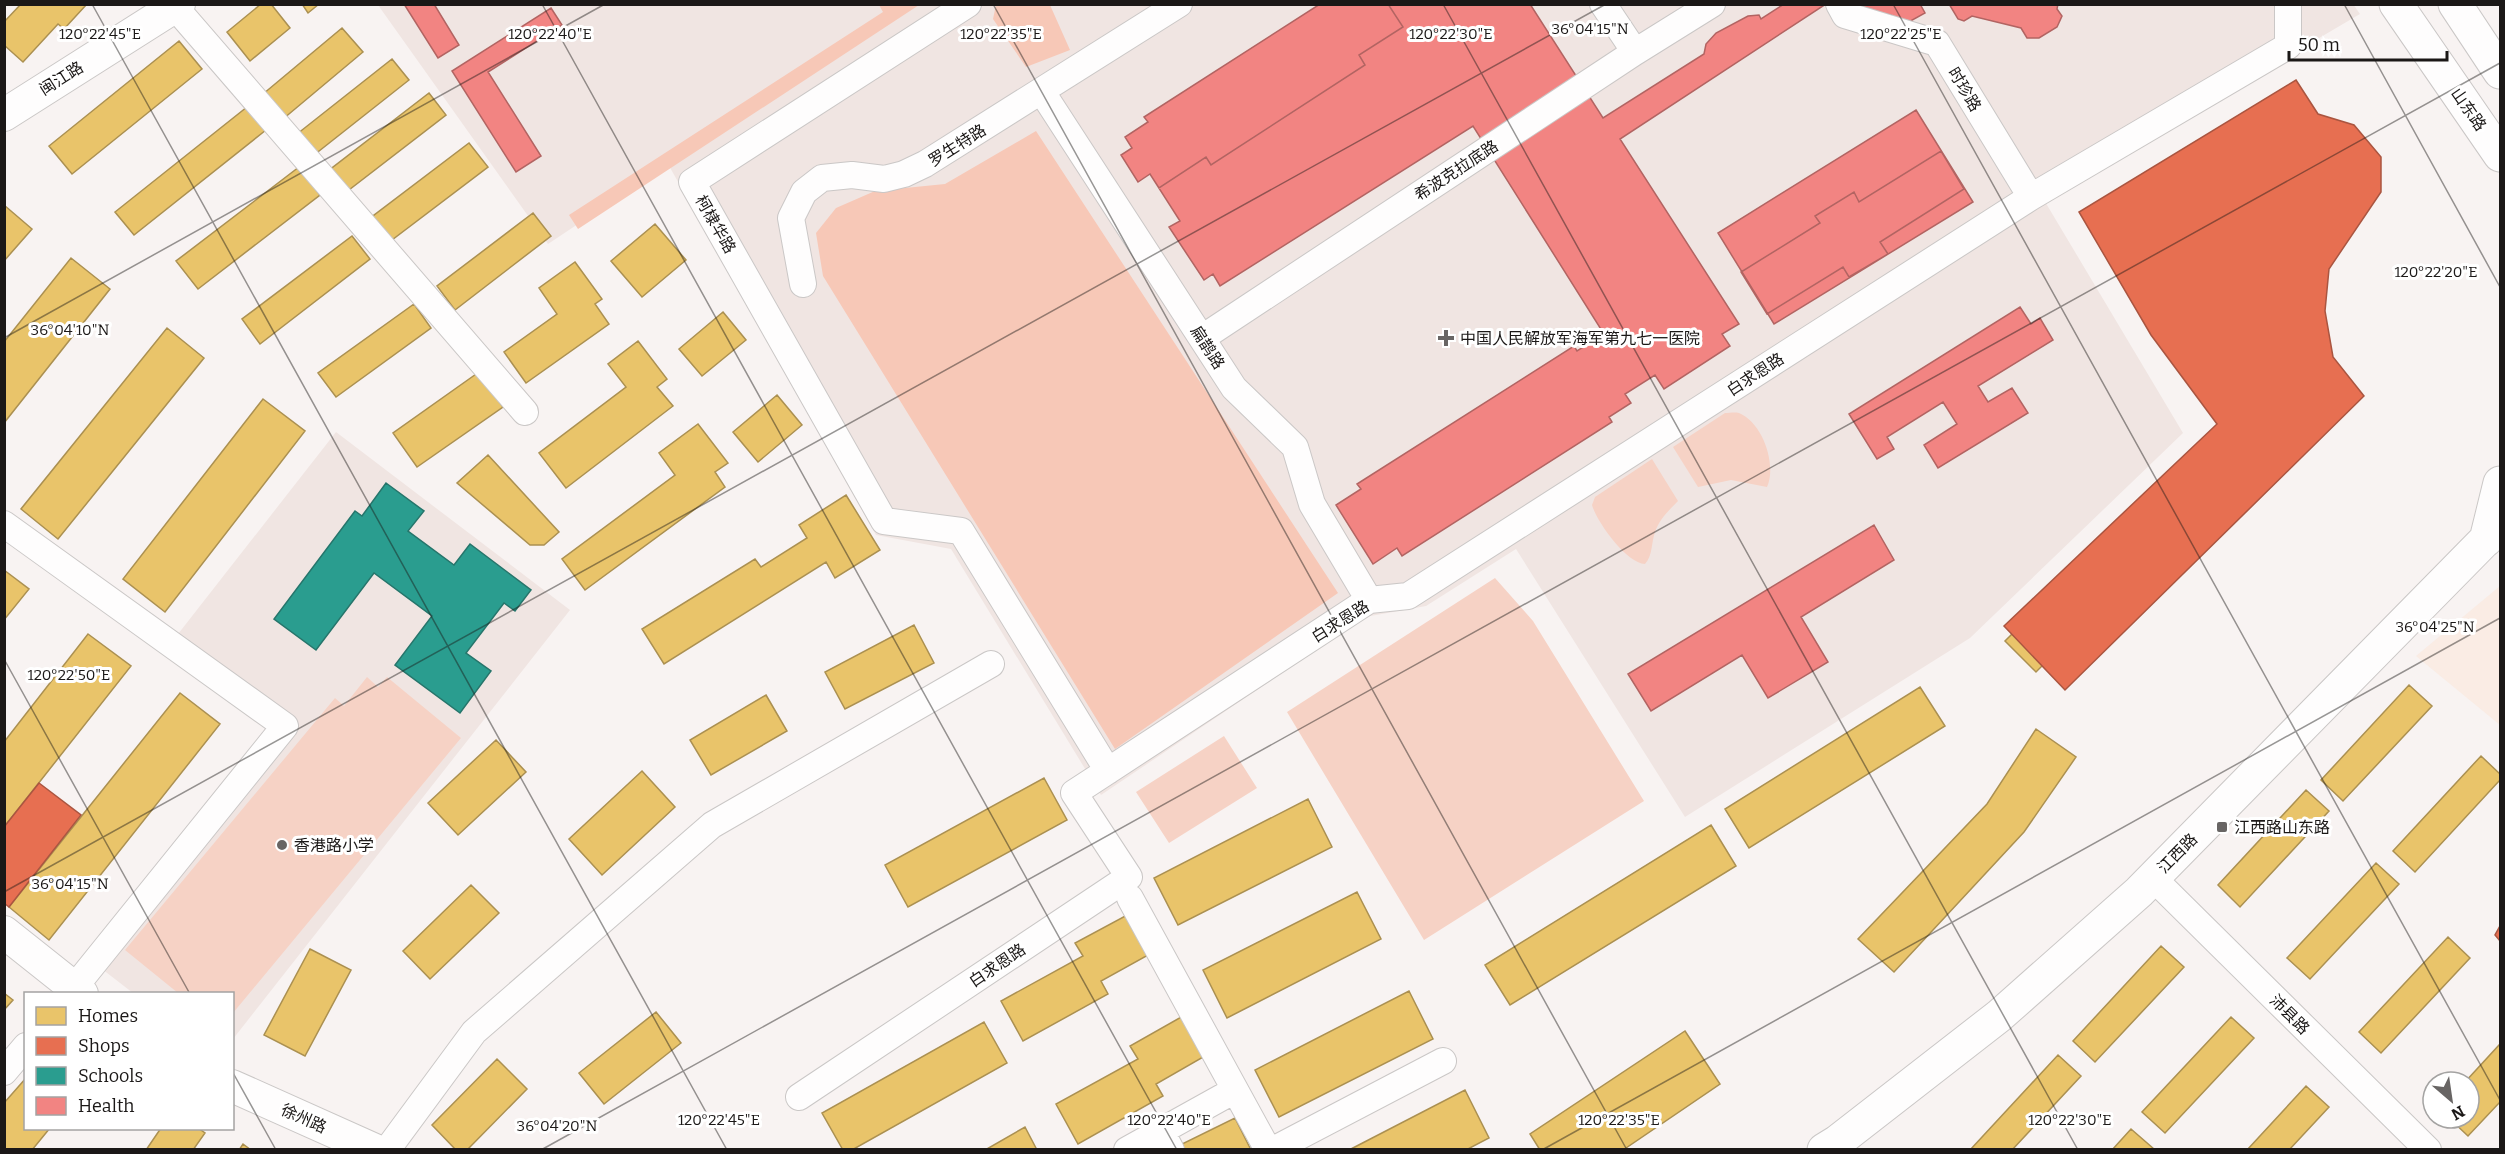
<svg xmlns="http://www.w3.org/2000/svg" width="2505" height="1154" viewBox="0 0 2505 1154" font-family="Bitter,'Noto Sans SC',serif">
  <rect width="100%" height="100%" fill="#f8f3f2"/>
  <path fill="#faece4" d="M2500,586v139l-84,-69z"/>
  <path fill="#f0e5e2" d="M2353,4l7,10 -316,186 139,233 -213,205 -285,179 -169,-268 -90,57 -61,11 -264,178 -150,-246 -75,-14 -208,-371 -120,80 -170,-239z
    M336,432l234,178 -337,429 -1,-45 -99,-1 -44,-34 182,-227 -107,-80z"/>
  <path fill="#f6d2c5" d="M1725,413c4,0 10,-1 14,0 24,10 38,52 28,74l-36,-7 -33,7 -25,-40z
    M1652,459l26,42c-9,9 -19,19 -23,31 -4,11 -2,23 -10,32 -19,-1 -48,-42 -53,-59l3,-8z
    M1495,578l38,43 111,180 -220,139 -137,-228z
    M367,677l11,10 9,-10 74,61 -228,275 -1,-19 -54,-1 -53,-43 210,-252 9,8z
    M1224,736l33,52 -88,55 -33,-51z"/>
  <path fill="#f7c8b7" d="M879,5h40l-341,224 -9,-14 314,-203z
    M996,5h54l20,45 -44,17 -33,-48z
    M1036,131l302,462 -223,156 -292,-473 -7,-43 20,-25 39,-17 70,-7z"/>
  <path fill="#e9c46a" stroke="#ab9051" stroke-width="1.5" d="M21,4h66l-23,25 -6,-5 -35,38 -19,-17v-23z
    M261,4h10l19,24 -40,33 -23,-29z
    M302,4h17l-11,9z
    M342,28l21,24 -80,67 -20,-25z
    M179,41l23,28 -130,105 -23,-28z
    M392,59l17,21 -95,75 -17,-21z
    M429,93l17,22 -101,78 -17,-22z
    M2284,105l8,13 15,-11 34,52 5,19 -8,14 -19,10 -16,-9 -18,-27 -41,28 -29,-44z
    M247,107l19,23 -132,105 -19,-23z
    M469,143l19,24 -104,79 -19,-24z
    M2164,162l33,52 -40,26 20,32v14l-3,8 -16,11 -13,-4 -58,-90z
    M299,167l21,28 -122,94 -22,-28z
    M4,205l28,24 -28,32z
    M533,213l18,23 -96,74 -18,-24z
    M655,224l31,36 -44,37 -31,-36z
    M352,236l18,23 -110,85 -18,-25z
    M71,258l39,31 -106,134v-81z
    M575,262l27,37 -7,5 14,20 -83,59 -22,-31 53,-38 -18,-26z
    M414,304l17,24 -95,69 -18,-24z
    M723,312l23,28 -44,36 -23,-27z
    M167,328l37,30 -146,181 -37,-30z
    M638,341l29,38 -10,8 16,19 -107,82 -27,-35 87,-66 -18,-23z
    M2221,351l45,47v44l-45,43 11,11 -51,49 -12,-12 -29,29 -25,-26 115,-112 -41,-42z
    M479,372l24,35 -86,60 -24,-34z
    M777,395l25,30 -44,37 -25,-30z
    M263,399l42,32 -140,181 -42,-33z
    M698,424l30,39 -13,9 10,15 -140,103 -23,-31 113,-84 -16,-22z
    M488,455l71,77 -15,13h-14l-73,-62z
    M846,495l34,55 -45,28 -9,-16 -162,102 -22,-35 113,-70 6,8 46,-29 -8,-13z
    M2098,549l30,31 -92,92 -31,-31z
    M4,570l25,19 -25,31z
    M914,625l20,38 -89,46 -20,-37z
    M88,634l43,32 -127,161v-85z
    M2409,685l23,21 -89,95 -22,-21z
    M1920,687l25,39 -196,122 -24,-39z
    M180,693l40,31 -171,216 -40,-33z
    M766,695l21,36 -76,44 -21,-35z
    M2036,729l40,28 -52,75 -130,140 -36,-33 129,-135z
    M496,740l30,32 -68,63 -30,-32z
    M2481,756l19,18v6l-85,92 -22,-21z
    M642,771l33,36 -73,68 -33,-36z
    M1044,778l23,42 -159,87 -23,-42z
    M2306,790l23,21 -89,96 -22,-22z
    M1308,799l24,48 -154,78 -24,-47z
    M1711,825l25,41 -226,139 -25,-40z
    M2376,863l23,21 -89,95 -23,-21z
    M471,885l28,28 -69,66 -27,-28z
    M1357,892l24,47 -154,79 -24,-48z
    M1129,914l21,40 -49,27 7,13 -85,47 -22,-40 82,-45 -8,-13z
    M2448,937l22,21 -89,95 -22,-21z
    M2161,946l23,21 -89,95 -22,-21z
    M310,949l41,21 -46,86 -41,-21z
    M1409,991l24,48 -154,78 -24,-47z
    M4,993l9,7 -9,10z
    M656,1012l25,31 -77,61 -25,-31z
    M1183,1016l22,40 -49,28 7,12 -85,48 -22,-40 82,-45 -8,-13z
    M2231,1017l23,21 -89,95 -23,-21z
    M984,1022l23,41 -155,87h-9l-21,-37z
    M1685,1031l35,53 -97,66h-83l-10,-16z
    M2500,1044v58l-32,34 -19,-18h20v-36h-4z
    M2058,1055l23,21 -69,74h-42z
    M497,1059l30,30 -60,61h-11l-24,-25z
    M26,1078v50h24l-18,22h-28v-47z
    M2306,1086l23,21 -40,43h-42z
    M1465,1090l24,48 -23,12h-117z
    M1235,1118l16,32h-68l-3,-5z
    M1025,1127l12,23h-52z
    M161,1128h37l7,5 -12,17h-47z
    M2131,1129l23,20 -42,1z
    M243,1144l8,6h-12z"/>
  <path fill="#e76f51" stroke="#aa5540" stroke-width="1.5" d="M2296,80l22,34 36,11 27,32v35l-52,77 -4,42 8,46 31,39 -299,294 -61,-64 213,-202 -66,-89 -72,-123z
    M39,783l42,32 -72,92 -5,-4v-76z
    M2500,926v15l-5,-6z"/>
  <path fill="#2a9d8f" stroke="#26756b" stroke-width="1.5" d="M386,483l38,28 -16,20 46,34 16,-21 61,46 -16,21 -11,-8 -38,50 25,18 -31,42 -65,-48 37,-49 -58,-43 -58,77 -42,-31 81,-108 7,5z"/>
  <path fill="#f28482" stroke="#b26462" stroke-width="1.5" d="M404,4h30l25,41 -21,13z
    M1320,4h210l73,114 101,-64 2,-10 10,-11 32,-17 11,-1 2,4 23,-15h42l-206,135 119,185 -17,10 8,12 -66,43 -9,-14 -30,19 6,9 -22,14 3,5 -210,134 -5,-8 -24,16 -37,-59 25,-16 -4,-5 217,-138 3,5 27,-17 -131,-208 -253,160 -7,-12 -9,6 -35,-53 11,-6 -30,-47 -12,8 -17,-27 11,-7 -7,-11 23,-15 -4,-5z
    M1320,4h68l15,23 -44,28 6,10 -154,100 -5,-8 -47,31 -9,-14 -12,8 -17,-27 11,-7 -7,-11 23,-15 -4,-5z
    M1855,4h65l5,9 -27,15 -7,-13 -32,-5z
    M1855,4h65l5,9 -27,15 -7,-13 -32,-5z
    M1949,4h109l-1,5 5,7 -5,11 -18,11h-12l-6,-10 -49,-12 -8,5 -6,-2z
    M551,8l11,17 -74,47 53,84 -25,16 -64,-101z
    M1916,110l57,92 -199,122 -56,-91z
    M1941,151l23,38 -84,53 8,12 -39,23 -6,-10 -76,47 -26,-42 79,-49 -5,-7 39,-24 5,10z
    M2020,307l11,17 9,-6 13,22 -75,46 10,16 24,-14 16,25 -90,55 -14,-23 33,-21 -14,-22 -56,35 7,12 -17,10 -28,-45z
    M1874,525l20,35 -93,57 27,45 -60,36 -26,-43 -91,56 -23,-37z"/>
  <g fill="none" stroke-linecap="round" stroke-linejoin="round">
    <defs>
      <path id="minor" d="M968,4l-276,178 192,339 77,10 147,240
        M1603,4l32,48
        M1839,4l6,11 92,28 94,154
        M175,7l350,405
        M1042,92l192,296 61,59 17,57 57,96
        M803,284l-12,-66 13,-26 18,-14 30,-3 32,4 20,-5 21,-10 254,-160
        M1202,338l433,-286 77,-48
        M4,524l281,202 -216,268
        M2153,878l275,272
        M1130,898l138,252
        M4,1072l22,-26
        M799,1097l330,-220 -55,-84 295,-193 39,-4 623,-399 257,-151v-42
        M1161,1131l10,19
        M387,1150l87,-118 238,-207 279,-161
        M1127,1150l108,-60
        M1273,1150l170,-89"/>
      <path id="tertiary" d="M4,115l175,-111
        M4,932l78,62
        M232,1086l143,64"/>
      <path id="secondary" d="M2486,540l14,-57
        M1824,1150l13,-8 162,-126 140,-124 361,-367"/>
      <path id="primary" d="M2396,4l104,151
        M2455,4l45,68"/>
    </defs>
    <use href="#minor" stroke="#cac7c6" stroke-width="28"/>
    <use href="#tertiary" stroke="#cac7c6" stroke-width="34"/>
    <use href="#secondary" stroke="#cac7c6" stroke-width="35"/>
    <use href="#primary" stroke="#cac7c6" stroke-width="35"/>
    <use href="#minor" stroke="#fefdfd" stroke-width="26"/>
    <use href="#tertiary" stroke="#fefdfd" stroke-width="32"/>
    <use href="#secondary" stroke="#fefdfd" stroke-width="33"/>
    <use href="#primary" stroke="#fefdfd" stroke-width="33"/>
  </g>
  <path fill="none" stroke="#1b1817" stroke-width="1.5" stroke-opacity="0.45" d="M92,4l635,1146M542,4l635,1146M993,4l634,1146M1443,4l635,1146M1893,4l607,1096M2344,4l156,283M4,338l601,-334M4,659l186,335M4,892l1602,-888M232,1071l44,79M541,1150l1959,-1087M1542,1150l958,-532"/>
  <g fill="#686564" stroke="#fff" stroke-width="2">
    <path d="M1443 329h6v6h6v6h-6v6h-6v-6h-6v-6h6z"/>
    <rect x="2216" y="821" width="12" height="12" rx="3"/>
    <circle cx="282" cy="845" r="6"/>
  </g>
  <g text-anchor="middle" stroke-width="6" stroke-linejoin="round" paint-order="stroke">
    <g font-size="16" fill="#1b1817" stroke="#fff">
      <text transform="translate(61 78) rotate(-32)" y="6">闽江路</text>
      <text transform="translate(1965 89) rotate(59)" y="6">时珍路</text>
      <text transform="translate(2469 109) rotate(55)" y="6">山东路</text>
      <text transform="translate(957 145) rotate(-32)" y="6">罗生特路</text>
      <text transform="translate(1456 170) rotate(-33)" y="6">希波克拉底路</text>
      <text transform="translate(716 224) rotate(60)" y="6">柯棣华路</text>
      <text transform="translate(1208 347) rotate(57)" y="6">扁鹊路</text>
      <text transform="translate(1755 374) rotate(-33)" y="6">白求恩路</text>
      <text transform="translate(1340 621) rotate(-32)" y="6">白求恩路</text>
      <text transform="translate(2177 853) rotate(-45)" y="6">江西路</text>
      <text transform="translate(997 965) rotate(-34)" y="6">白求恩路</text>
      <text transform="translate(2290 1014) rotate(45)" y="6">沛县路</text>
      <text transform="translate(304 1118) rotate(24)" y="6">徐州路</text>
    </g>
    <g font-size="16" fill="#1b1817" stroke="#fff" text-anchor="start">
      <text x="1460" y="344">中国人民解放军海军第九七一医院</text>
      <text x="2234" y="833">江西路山东路</text>
      <text x="294" y="851">香港路小学</text>
    </g>
  </g>
  <g font-size="15" text-anchor="middle" fill="#1b1817" stroke="#fff" stroke-width="6" stroke-linejoin="round" paint-order="stroke">
    <text x="1590" y="34">36°04'15"N</text>
    <text x="100" y="39">120°22'45"E</text>
    <text x="550" y="39">120°22'40"E</text>
    <text x="1001" y="39">120°22'35"E</text>
    <text x="1451" y="39">120°22'30"E</text>
    <text x="1901" y="39">120°22'25"E</text>
    <text x="2436" y="277">120°22'20"E</text>
    <text x="70" y="335">36°04'10"N</text>
    <text x="2435" y="632">36°04'25"N</text>
    <text x="69" y="680">120°22'50"E</text>
    <text x="70" y="889">36°04'15"N</text>
    <text x="719" y="1125">120°22'45"E</text>
    <text x="1169" y="1125">120°22'40"E</text>
    <text x="1619" y="1125">120°22'35"E</text>
    <text x="2070" y="1125">120°22'30"E</text>
    <text x="557" y="1131">36°04'20"N</text>
  </g>
  <rect width="2505" height="1154" fill="none" stroke="#1b1817" stroke-width="12"/>
  <rect x="24" y="992" width="210" height="138" fill="#ffffff" stroke="#a4a3a2" stroke-width="1.5"/>
  <rect x="36" y="1007" width="30" height="18" fill="#e9c46a" stroke="#a4a3a2" stroke-width="1.5"/>
  <text x="78" y="1022" font-size="18" fill="#1b1817">Homes</text>
  <rect x="36" y="1037" width="30" height="18" fill="#e76f51" stroke="#a4a3a2" stroke-width="1.5"/>
  <text x="78" y="1052" font-size="18" fill="#1b1817">Shops</text>
  <rect x="36" y="1067" width="30" height="18" fill="#2a9d8f" stroke="#a4a3a2" stroke-width="1.5"/>
  <text x="78" y="1082" font-size="18" fill="#1b1817">Schools</text>
  <rect x="36" y="1097" width="30" height="18" fill="#f28482" stroke="#a4a3a2" stroke-width="1.5"/>
  <text x="78" y="1112" font-size="18" fill="#1b1817">Health</text>
  <g transform="translate(2451 1100) rotate(151)"><circle r="28" fill="#ffffff" stroke="#a4a3a2" stroke-width="1.5"/>
  <path d="M0-4.5L10 22L0 15L-10 22Z" fill="#686564"/>
  <text y="-9" font-size="16" font-weight="bold" text-anchor="middle" fill="#1b1817">N</text>
  </g>
  <path d="M2289 51v9h158v-9" fill="none" stroke="#1b1817" stroke-width="3"/>
  <text x="2298" y="51" font-size="18" fill="#1b1817" stroke="#ffffff" stroke-width="4.5" paint-order="stroke">50 m</text>
</svg>
